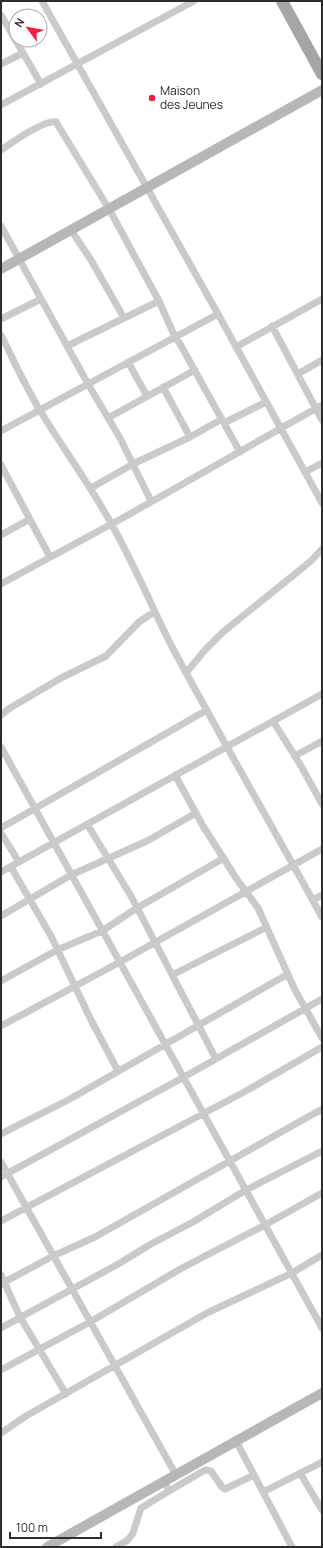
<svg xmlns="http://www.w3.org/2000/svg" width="323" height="1548" viewBox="0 0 323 1548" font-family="Manrope,sans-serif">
  <rect width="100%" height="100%" fill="#fff"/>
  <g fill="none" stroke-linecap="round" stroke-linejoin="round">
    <path stroke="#cacaca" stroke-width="7" d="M42,1l176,313 104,189
      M1,15l40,69
      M1,64l22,-11
      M1,105l193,-104
      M1,150c10,-7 44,-31 55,-28l53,87 50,92 16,36 5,7 60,108
      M1,226l87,158 32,54 31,63
      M71,230l20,30 33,58
      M1,319l40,-20
      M272,326l50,94
      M1,335c13,26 25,53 40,77 23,38 50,74 71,113 22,39 39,80 59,120 49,91 101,181 151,272
      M67,346l92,-45
      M236,347l86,-48
      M128,362l19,34
      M298,374l24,-14
      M163,387l27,50
      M108,418l87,-48
      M224,423l42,-21
      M1,431l217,-117
      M1,465l49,92
      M305,472l17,-9
      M91,488l42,-24 57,-27 32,-18
      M1,535l29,-16
      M1,584l127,-69 194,-110
      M186,673l19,-23 18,-18 88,-71 11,-12
      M1,715l9,-7 51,-30 45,-22 33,-34 15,-10
      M273,721l28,45 21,38
      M1,747l321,581
      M295,756l27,-15
      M175,775l28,51 33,52 22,30 37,82 27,48
      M87,824l44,72 85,163
      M1,828l206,-118
      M1,833l18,29
      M11,867l40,69 40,84 27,51
      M1,872l321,-178
      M313,900l9,-5
      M1,916l70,-41 76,-34 49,-28
      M172,975l95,-48
      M1,981l56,-31 45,-19 35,-23 87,-50
      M1,1026l119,-64 202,-113
      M1,1134l69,-35 218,-125
      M1,1162l175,313
      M1,1177l183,-100 138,-78
      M1,1221l245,-130 76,-44
      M1,1275l19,42 46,77
      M1,1284l52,-28 42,-19 227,-128
      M1,1328l119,-65 31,-19 42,-22 53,-32 76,-39
      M1,1370l89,-48 92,-54 83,-43 57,-32
      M1,1433l25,-17 181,-103 85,-40 30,-18
      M236,1441l56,106
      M300,1473l22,37
      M169,1491l36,-21 6,1 11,16 3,2 29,-14
      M263,1492l59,-30
      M116,1547l12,-7 5,-7 8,-25 28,-17 -5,-10"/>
    <path stroke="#b7b7b7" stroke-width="10" d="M1,269l321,-179
      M47,1547l275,-154"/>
    <path stroke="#a5a5a5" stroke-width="12" d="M282,1l40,73"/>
  </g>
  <circle fill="#f61d3e" stroke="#fff" stroke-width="1.5" cx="152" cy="98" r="4"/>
  <g text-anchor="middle" stroke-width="4" stroke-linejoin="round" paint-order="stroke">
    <g font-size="12" fill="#2d2d2d" stroke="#fff" text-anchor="start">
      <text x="160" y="95">Maison<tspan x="160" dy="14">des Jeunes</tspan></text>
    </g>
  </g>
  <rect width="323" height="1548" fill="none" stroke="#2d2d2d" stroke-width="4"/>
  <g transform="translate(28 28) rotate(302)"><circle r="19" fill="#ffffff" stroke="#ababab"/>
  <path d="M0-3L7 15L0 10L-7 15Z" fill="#f61d3e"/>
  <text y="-6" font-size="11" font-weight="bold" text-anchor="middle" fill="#2d2d2d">N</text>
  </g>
  <path d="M10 1532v6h91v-6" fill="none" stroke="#2d2d2d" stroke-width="2"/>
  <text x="16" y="1532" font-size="12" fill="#2d2d2d" stroke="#ffffff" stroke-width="3" paint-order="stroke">100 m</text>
</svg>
